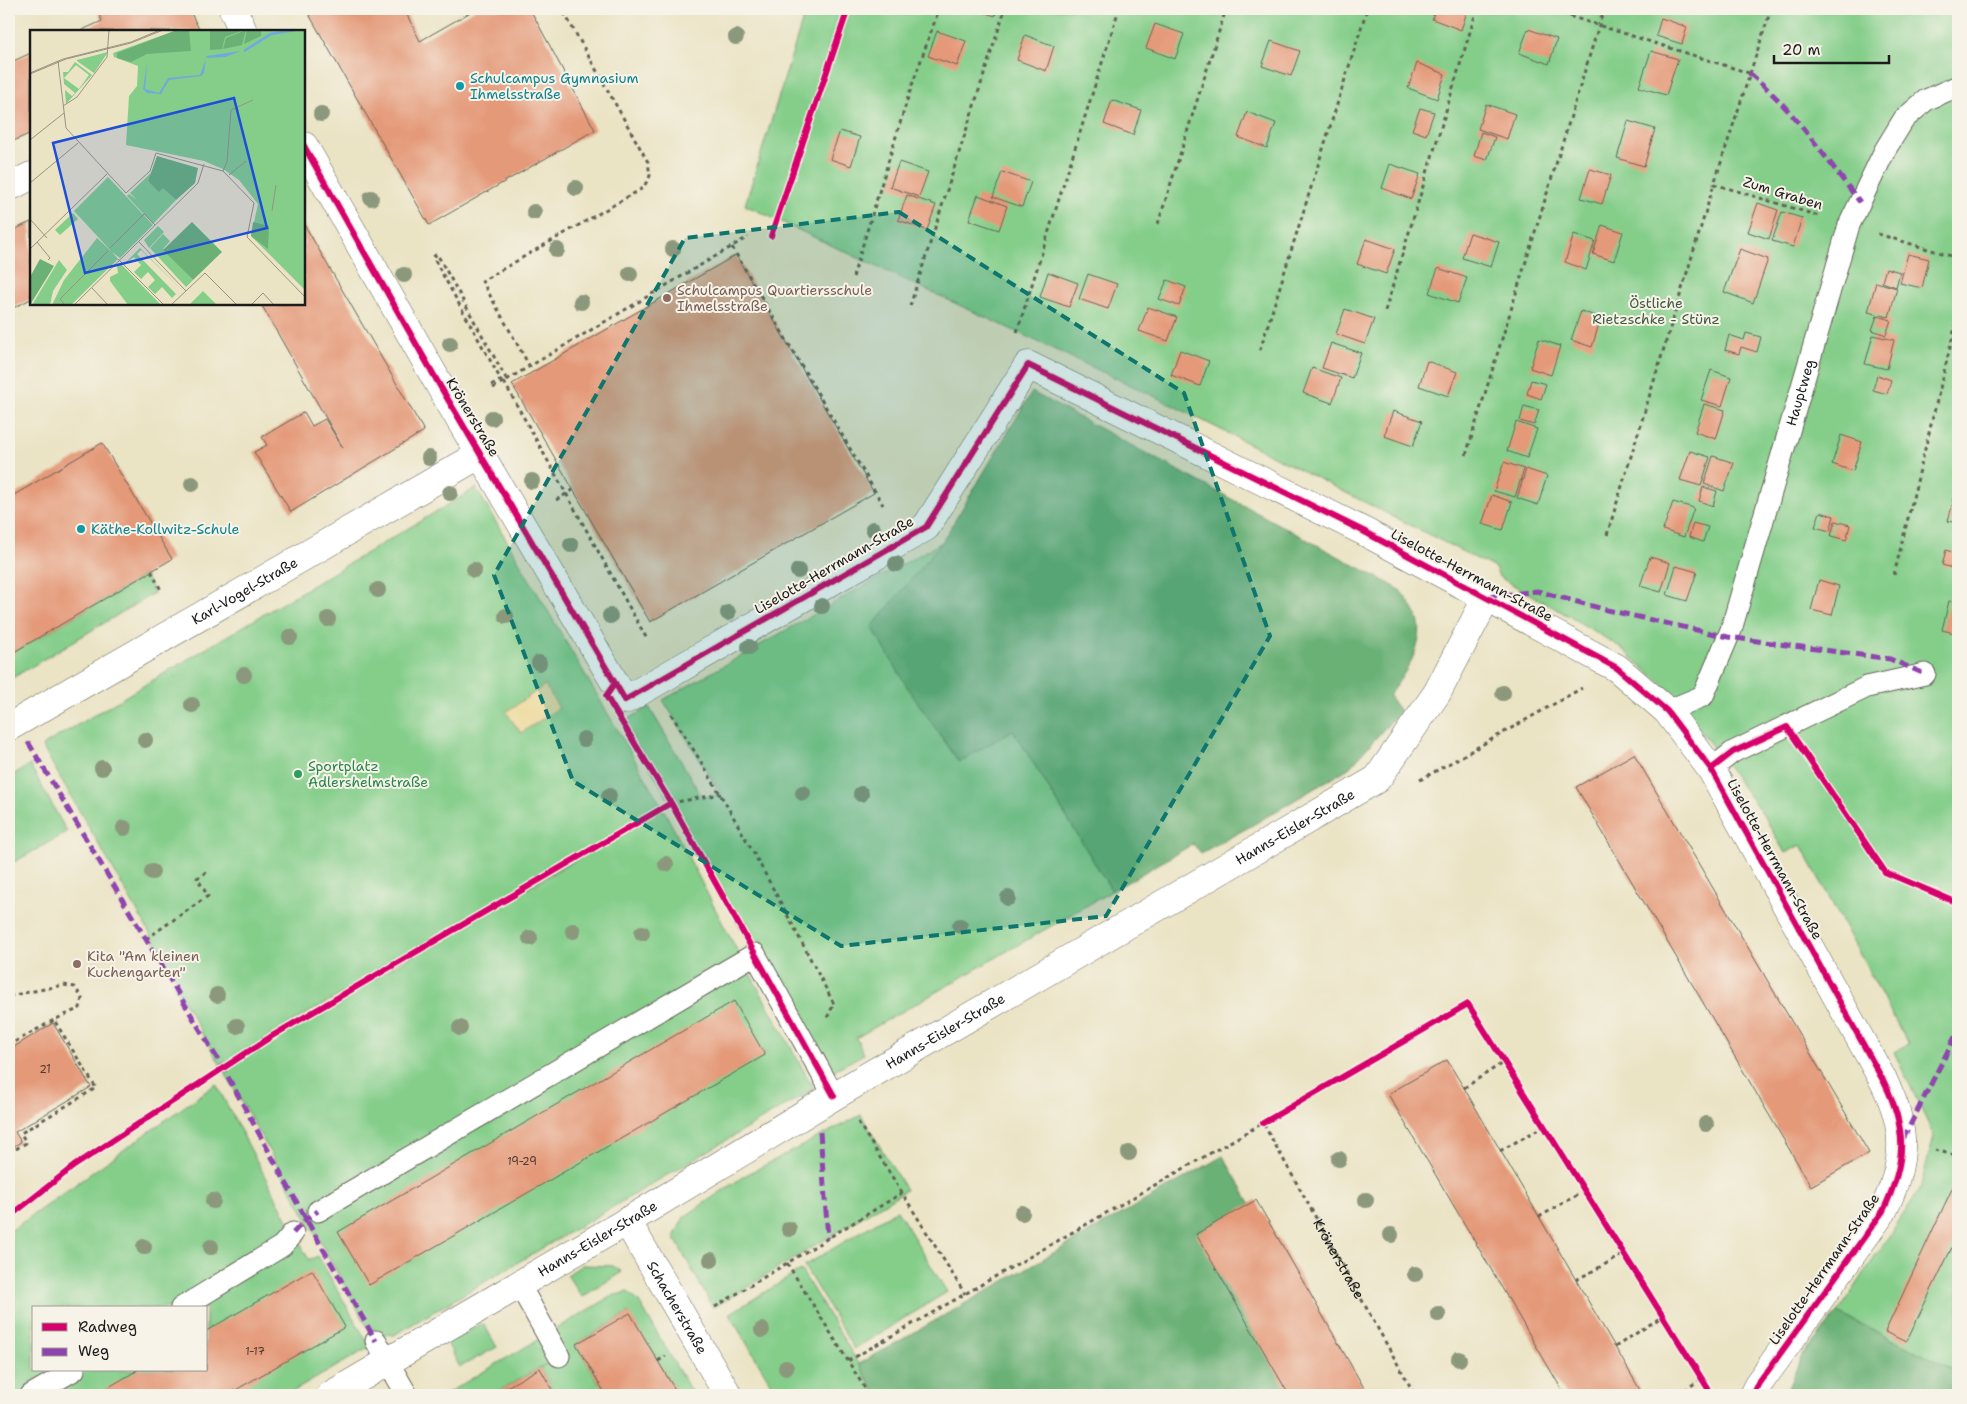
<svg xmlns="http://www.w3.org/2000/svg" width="1967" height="1404" viewBox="0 0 1967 1404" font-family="'Shantell Sans',sans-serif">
  <rect width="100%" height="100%" fill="#f7f3e8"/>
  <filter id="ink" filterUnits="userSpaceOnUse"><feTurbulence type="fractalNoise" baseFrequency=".02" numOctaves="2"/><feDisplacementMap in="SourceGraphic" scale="10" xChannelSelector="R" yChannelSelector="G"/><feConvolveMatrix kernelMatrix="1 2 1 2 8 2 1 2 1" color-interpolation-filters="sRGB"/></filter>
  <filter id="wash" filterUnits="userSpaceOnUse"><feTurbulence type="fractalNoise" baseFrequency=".0096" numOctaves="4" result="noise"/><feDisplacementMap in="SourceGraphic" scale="20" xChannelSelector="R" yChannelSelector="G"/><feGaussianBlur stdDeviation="1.12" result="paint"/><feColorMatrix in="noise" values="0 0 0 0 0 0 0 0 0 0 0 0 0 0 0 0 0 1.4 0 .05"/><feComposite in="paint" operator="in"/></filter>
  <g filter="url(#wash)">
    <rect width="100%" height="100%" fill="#eae3c4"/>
    <path fill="#84ce8a" stroke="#507553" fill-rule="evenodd" d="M806,9h1152v1386h-173l17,-39 36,-43 82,-124 14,-53 -40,-84 14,-8 -107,-199 -16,8 -23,-40 -89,-119 -53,-47 -53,-32 -68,-38 -4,-9 -339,-171 -411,-192z
      M476,488l187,320 63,122 88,159 -420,246 -23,-2c-65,-116 -129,-233 -197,-348l4,-3 -136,-236zM585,853l1,1 -348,204 55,-36z
      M942,542l-70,85 87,135 54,-32 99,161 -256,147 8,16 -41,22 -152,-273 -48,-81 26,-15 53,90 19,-3 -58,-94z
      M145,575l9,18 -145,87v-25z
      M30,765l37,67 -58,33v-88z
      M216,1084l93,176 9,-4 52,91 -83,48h-278v-163zM34,1308h172v62h-172z
      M861,1115l45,75 -193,118 -39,-71 10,-20 60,-41z
      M897,1210l50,82 -93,57 -50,-83z
      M582,1265l31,1 9,6 -40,25 -15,-22z
      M801,1270l77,125h-100l-49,-81z
      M628,1292l11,10 54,93h-15l-49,-82 -53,31 30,51h-51l-15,-27 6,-4 -54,31h-48l168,-99z
      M483,1323l14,24 -37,20 -13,-24z"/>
    <path fill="#6bb176" stroke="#446649" d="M1032,392l367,197c7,9 15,19 19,30 8,27 -15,56 -29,77l11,15 -51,57 -98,58 -50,27 -8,-9 -81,47 -99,-161 -54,32 -50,-72 -37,-63 70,-85z
      M1223,1156l139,239h-485l-18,-31z
      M1838,1313l120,59v23h-173l17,-39z"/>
    <path fill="#eeda9e" stroke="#857b5d" d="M545,685l14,23 -38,25 -15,-21z"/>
    <g id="blocks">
      <path fill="#e49978" d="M97,9h92l11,22h-120l22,-10z
        M306,9h98l16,32 56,-32h54l65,121 -166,95z
        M974,9h23l-2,7z
        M1435,9h33l-7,21 -29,-11z
        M1661,18l26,9 -5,17 -26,-8z
        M1155,24l29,10 -9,25 -29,-11z
        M1528,29l29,10 -8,25 -30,-11z
        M937,31l29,10 -9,25 -29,-10z
        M1025,35l29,11 -8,25 -29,-11z
        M1271,41l29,10 -9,25 -29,-10z
        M1651,51l27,8 -12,36 -27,-8z
        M31,53v80l-22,10v-80z
        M1417,63l28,11 -8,25 -29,-11z
        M1112,100l29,10 -8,25 -29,-11z
        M1486,104l29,10 -8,25 -29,-10z
        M1420,108l14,4 -8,23 -14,-5z
        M1247,112l29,11 -9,25 -29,-11z
        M1628,121l27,8 -11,37 -27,-8z
        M840,131l20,6 -9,29 -21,-7z
        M1481,132l14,5 -8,23 -13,-4z
        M899,162l29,10 -9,25 -29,-10z
        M1390,164l30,10 -9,25 -29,-11z
        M1590,169l21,6 -9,29 -21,-6z
        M1002,172l29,10 -9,25 -29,-10z
        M907,195l29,10 -9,25 -29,-10z
        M978,195l29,11 -8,24 -30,-10z
        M1758,203l20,7 -9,29 -21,-7z
        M1782,212l20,6 -9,29 -21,-6z
        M31,222v77l-22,11v-78z
        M304,224l120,207 -133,81 -37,-60 13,-7 -5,-8 42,-25 8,14 13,-7 18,29 -82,-144h43z
        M1602,225l21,7 -9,29 -21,-7z
        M1470,233l29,9 -8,25 -29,-9z
        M1574,234l21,7 -9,29 -21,-8z
        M1366,239l29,10 -9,25 -29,-10z
        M1740,249l28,10 -15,44 -29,-11z
        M1908,254l21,5 -7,29 -22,-5z
        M736,255l138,238 -224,129 -138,-238z
        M1438,268l29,10 -9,25 -29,-10z
        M1886,268l14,4 -4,15 -14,-5z
        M1048,272l30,11 -9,24 -29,-10z
        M1088,274l29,10 -9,25 -29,-10z
        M1167,280l19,7 -7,19 -20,-7z
        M1876,282l21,6 -8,29 -21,-5z
        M1148,307l29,10 -9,24 -29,-10z
        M1345,309l29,10 -9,25 -29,-10z
        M1581,311l20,7 -9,29 -21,-7z
        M1877,316l14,4 -5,15 -14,-5z
        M1746,333l15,4 -4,15 -16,-5 -2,7 -14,-4 4,-15 15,5z
        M1873,335l21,5 -7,29 -22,-5z
        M1539,339l21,7 -9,29 -21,-7z
        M1331,343l30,10 -9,25 -30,-10z
        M1180,350l29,11 -9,25 -29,-11z
        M1427,361l30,11 -9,24 -29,-10z
        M1312,368l29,10 -9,25 -29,-10z
        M1711,370l20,7 -9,29 -21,-6z
        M1877,375l14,5 -4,14 -14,-4z
        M1531,380l15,4 -5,15 -14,-5z
        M1704,404l21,6 -9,29 -21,-7z
        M1524,406l15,4 -5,15 -14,-4z
        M1393,411l29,10 -9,25 -29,-10z
        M1516,422l21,7 -10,29 -20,-7z
        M1841,435l21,7 -9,29 -21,-7z
        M102,443l70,116 -163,96v-157z
        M1690,451l20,6 -9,29 -21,-6z
        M1713,456l21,7 -10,28 -20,-7z
        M1504,462l20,7 -9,28 -21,-6z
        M1526,469l21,7 -9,29 -21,-7z
        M1703,487l14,4 -4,15 -14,-5z
        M1956,491l2,1v31l-10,-2z
        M1492,495l20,7 -9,28 -21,-6z
        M1673,502l21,6 -10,29 -21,-7z
        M1820,512l14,4 -4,15 -15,-4z
        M1835,521l15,4 -4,15 -15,-4z
        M1693,523l15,4 -5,15 -14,-5z
        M1946,550l12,4 -2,15 -14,-4z
        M1650,557l20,6 -9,29 -21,-6z
        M1676,566l21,6 -10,29 -20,-6z
        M1819,580l20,6 -7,29 -21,-5z
        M1949,601l9,2v31l-16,-4z
        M1634,754l235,399 -58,33 -235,-399z
        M734,1001l31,54 -396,230 -31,-53z
        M53,1023l38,64 -76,45 6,10 -12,7v-99z
        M1447,1060l17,28 179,307h-78l-177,-301z
        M1958,1176v59l-52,107 -21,-10z
        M1256,1200l44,76 68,119h-79l-93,-161z
        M312,1270l33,57 -118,68h-132l43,-25h68v-39z
        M630,1313l22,38 26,44h-72l-30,-51z
        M540,1368l15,27h-62z"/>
    </g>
  </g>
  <g filter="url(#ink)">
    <use href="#blocks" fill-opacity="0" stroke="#646257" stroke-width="1"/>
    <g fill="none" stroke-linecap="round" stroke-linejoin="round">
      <defs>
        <g id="service">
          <path id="s2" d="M1667,711l36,-15 28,-66 118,-405 36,-75 19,-31 22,-19 32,-14"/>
          <path d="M1711,769l22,-17 134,-65 58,-13"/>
          <path d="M318,1211l437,-257 79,142"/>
          <path d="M519,1284l40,72"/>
          <path d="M181,1308l101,-62 11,-13"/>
          <path d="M376,1341l31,54"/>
          <path d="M31,1395l43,-25"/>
        </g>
        <g id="minor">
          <path d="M233,9l10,22"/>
          <path d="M304,146l136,240 185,314 301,-173 102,-162 335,166 254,137 50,43 44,58 173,313c24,48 22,81 -1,129l-124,172 -6,12"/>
          <path d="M9,187l22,-11"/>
          <path id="s3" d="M9,727l472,-273"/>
          <path id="s4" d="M627,1221l101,174"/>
          <path id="s5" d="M331,1395l310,-182 193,-117 543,-317 60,-86 50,-96"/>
        </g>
      </defs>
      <use href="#service" stroke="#646257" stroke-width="23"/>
      <use href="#minor" stroke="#646257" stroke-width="29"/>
      <g stroke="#646257" stroke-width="3" stroke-dasharray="4 4" stroke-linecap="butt">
        <path d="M1547,9l202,64"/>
        <path d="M1771,9l-57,175 105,32"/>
        <path d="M1945,9l13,4"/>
        <path d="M1158,224l68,-215"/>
        <path d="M1878,234l80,24"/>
        <path d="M732,247l151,258"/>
        <path d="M853,277l56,-183 30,-85"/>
        <path d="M910,306l95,-297"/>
        <path d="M1385,311l92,-302"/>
        <path d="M1017,332l102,-323"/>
        <path d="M1260,350l107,-341"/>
        <path d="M530,367l-48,-86 161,-93 7,-12 -2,-14 -86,-153"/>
        <path d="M504,382l143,257"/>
        <path d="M491,385l10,-5 -68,-123 4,-3 70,126"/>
        <path d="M493,388l255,-151"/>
        <path d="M1466,455l138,-446"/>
        <path d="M556,500l17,-10"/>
        <path d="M1607,535l107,-351"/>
        <path d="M151,571l10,19"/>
        <path d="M1894,575l64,-260"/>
        <path d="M671,714c60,93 112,192 163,290l-7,14"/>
        <path d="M1420,780l162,-92"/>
        <path d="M671,803l50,-9"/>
        <path d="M146,939l62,-43 -11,-18 13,-8"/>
        <path d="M9,996l55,-11 11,2 7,11 -2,10 -26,12 -45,25"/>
        <path d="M1464,1088l40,-26"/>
        <path d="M858,1122l107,172"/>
        <path d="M1935,1150l23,6"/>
        <path d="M1500,1151l44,-25"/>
        <path d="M9,1153l17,-10 -5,-10 75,-45 -42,-68"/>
        <path d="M1539,1217l45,-26"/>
        <path d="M787,1263l61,98"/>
        <path d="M1576,1280l48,-26"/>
        <path d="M715,1307l187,-114"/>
        <path d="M1615,1347l48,-31"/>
        <path d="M658,1361l8,-5"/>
        <path d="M135,1370l1,1"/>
        <path id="s1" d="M869,1395l-21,-34 415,-238 152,272"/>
        <path d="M1678,1395l24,-17"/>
      </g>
      <use href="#service" stroke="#fff" stroke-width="21"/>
      <use href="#minor" stroke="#fff" stroke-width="28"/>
      <path stroke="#8e44ad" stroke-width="5" stroke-dasharray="10 5" stroke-linecap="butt" d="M1749,73c44,35 76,85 111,129
        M1487,597l50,-6 70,19 121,27 162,22 35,15
        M28,742l195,326 83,151 70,122
        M820,1132l8,106
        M1903,1139l55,-108
        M293,1233l13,-14 12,-8"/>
      <defs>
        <path id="cycleway" d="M304,146l136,240 185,314 301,-173 102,-162 335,166 254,137 50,43 44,58 173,313c24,48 22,81 -1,129l-124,172 -6,12
          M771,236l77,-227
          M615,683l-9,13 65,107 163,293
          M1711,769l22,-17 54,-25 98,145 73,31
          M1263,1123l205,-119 244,391
          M9,1217l65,-51 198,-130 399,-233"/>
      </defs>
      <use href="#cycleway" stroke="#f7f3e8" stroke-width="9"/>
      <use href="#cycleway" stroke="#d6006c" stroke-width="6"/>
    </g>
    <g fill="#8c987c">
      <circle cx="736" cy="37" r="8"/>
      <circle cx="321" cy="114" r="8"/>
      <circle cx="576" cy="188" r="8"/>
      <circle cx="371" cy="198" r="8"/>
      <circle cx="534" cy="212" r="8"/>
      <circle cx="673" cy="249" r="8"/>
      <circle cx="557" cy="250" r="8"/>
      <circle cx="630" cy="274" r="8"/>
      <circle cx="404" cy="275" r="8"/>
      <circle cx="581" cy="302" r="8"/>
      <circle cx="450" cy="344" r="8"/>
      <circle cx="492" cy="418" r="8"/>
      <circle cx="429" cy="458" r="8"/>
      <circle cx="532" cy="481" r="8"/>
      <circle cx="192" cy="484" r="8"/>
      <circle cx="450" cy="493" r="8"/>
      <circle cx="873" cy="529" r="8"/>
      <circle cx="571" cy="545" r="8"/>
      <circle cx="896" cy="564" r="8"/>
      <circle cx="474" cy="570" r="8"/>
      <circle cx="798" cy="571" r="8"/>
      <circle cx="378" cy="590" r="8"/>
      <circle cx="822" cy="606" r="8"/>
      <circle cx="728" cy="613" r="8"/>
      <circle cx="506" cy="616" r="8"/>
      <circle cx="610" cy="616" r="8"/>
      <circle cx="328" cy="619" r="8"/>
      <circle cx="290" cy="637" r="8"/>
      <circle cx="749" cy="647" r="8"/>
      <circle cx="539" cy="663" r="8"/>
      <circle cx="244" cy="675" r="8"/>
      <circle cx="1503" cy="693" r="8"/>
      <circle cx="192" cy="705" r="8"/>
      <circle cx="584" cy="739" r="8"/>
      <circle cx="145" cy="740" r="8"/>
      <circle cx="102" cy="768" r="8"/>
      <circle cx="803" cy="793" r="8"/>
      <circle cx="861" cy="794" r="8"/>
      <circle cx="609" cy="796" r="8"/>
      <circle cx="124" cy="828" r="8"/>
      <circle cx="666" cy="864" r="8"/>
      <circle cx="152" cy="872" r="8"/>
      <circle cx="1008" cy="898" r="8"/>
      <circle cx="960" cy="926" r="8"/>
      <circle cx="573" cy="931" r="8"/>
      <circle cx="642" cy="933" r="8"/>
      <circle cx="530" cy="938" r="8"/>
      <circle cx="217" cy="995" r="8"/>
      <circle cx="237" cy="1026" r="8"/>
      <circle cx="460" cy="1028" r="8"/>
      <circle cx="1706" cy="1124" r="8"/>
      <circle cx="1129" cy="1153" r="8"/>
      <circle cx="1339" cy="1159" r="8"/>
      <circle cx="1366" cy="1200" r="8"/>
      <circle cx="213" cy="1201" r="8"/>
      <circle cx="1022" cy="1213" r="8"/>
      <circle cx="789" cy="1229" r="8"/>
      <circle cx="1391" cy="1235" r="8"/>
      <circle cx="144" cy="1247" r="8"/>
      <circle cx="211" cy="1247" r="8"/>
      <circle cx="711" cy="1260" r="8"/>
      <circle cx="1415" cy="1274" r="8"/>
      <circle cx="1438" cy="1314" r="8"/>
      <circle cx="762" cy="1330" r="8"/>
      <circle cx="1459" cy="1359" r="8"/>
      <circle cx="786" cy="1368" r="8"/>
    </g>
  </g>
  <path fill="#0f766e" fill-opacity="0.2" stroke="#0f766e" stroke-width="4" stroke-dasharray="10 6" stroke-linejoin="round" d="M899,212l285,181 86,243 -164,280 -265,30 -268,-165 -79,-206 191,-337z"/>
  <g fill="#0f9aa8" stroke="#f7f3e8" stroke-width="2">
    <circle cx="460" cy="86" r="5"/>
    <circle cx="81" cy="529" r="5"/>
  </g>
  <g fill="#8d6e63" stroke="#f7f3e8" stroke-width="2">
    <circle cx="667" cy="298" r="5"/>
    <circle cx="77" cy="964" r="5"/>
  </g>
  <circle fill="#2e9e5b" stroke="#f7f3e8" stroke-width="2" cx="298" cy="774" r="5"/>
  <g text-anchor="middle" stroke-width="4" stroke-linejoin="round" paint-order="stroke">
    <g font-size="11" fill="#4e3b33">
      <text x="45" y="1073">21</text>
      <text x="522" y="1165">19-29</text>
      <text x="255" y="1355">1-17</text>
    </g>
    <g font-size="14" fill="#0d838f" stroke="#f7f3e8" text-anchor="start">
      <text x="470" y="83">Schulcampus Gymnasium<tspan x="470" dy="16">Ihmelsstraße</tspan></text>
      <text x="91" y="534">Käthe-Kollwitz-Schule</text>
    </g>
    <g font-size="14" fill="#1c1c1c" stroke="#f7f3e8">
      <text transform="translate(1783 193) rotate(17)" y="5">Zum Graben</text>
      <text dy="5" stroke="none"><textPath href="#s2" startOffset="358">Hauptweg</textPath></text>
      <text transform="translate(473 417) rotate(59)" y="5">Krönerstraße</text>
      <text transform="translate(834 565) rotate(-30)" y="5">Liselotte-Herrmann-Straße</text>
      <text transform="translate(1472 575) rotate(28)" y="5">Liselotte-Herrmann-Straße</text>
      <text dy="5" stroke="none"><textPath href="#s3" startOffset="272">Karl-Vogel-Straße</textPath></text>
      <text dy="5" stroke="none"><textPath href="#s5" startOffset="1119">Hanns-Eisler-Straße</textPath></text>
      <text transform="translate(1775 859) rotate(61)" y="5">Liselotte-Herrmann-Straße</text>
      <text dy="5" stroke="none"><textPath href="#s5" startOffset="714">Hanns-Eisler-Straße</textPath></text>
      <text dy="5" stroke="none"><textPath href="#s5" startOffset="309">Hanns-Eisler-Straße</textPath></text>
      <text dy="5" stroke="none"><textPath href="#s1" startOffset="674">Krönerstraße</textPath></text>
      <text transform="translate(1824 1269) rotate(-55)" y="5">Liselotte-Herrmann-Straße</text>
      <text dy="5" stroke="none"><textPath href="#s4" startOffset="100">Schacherstraße</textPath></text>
    </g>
    <g font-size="14" fill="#785e54" stroke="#f7f3e8" text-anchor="start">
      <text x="677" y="295">Schulcampus Quartiersschule<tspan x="677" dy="16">Ihmelsstraße</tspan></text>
      <text x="87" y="961">Kita "Am kleinen<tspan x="87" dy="16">Kuchengarten"</tspan></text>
    </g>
    <g font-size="14" fill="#405a42" stroke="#f7f3e8">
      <text x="1656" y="308">Östliche<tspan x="1656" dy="16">Rietzschke - Stünz</tspan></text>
    </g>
    <g font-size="14" fill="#27864d" stroke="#f7f3e8" text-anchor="start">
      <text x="308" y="771">Sportplatz<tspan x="308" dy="16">Adlershelmstraße</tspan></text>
    </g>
  </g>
  <g transform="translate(30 30)">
    <rect width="275" height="275" fill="#eae3c4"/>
    <path d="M147,0h128v260l-54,-54 7,-32 -19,-24 -16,-11 -19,-8 -78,-16 3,-49 8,-10 1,-20 -24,-9 -1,-4zM78,22l-14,21 -17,-12v-1zM45,32l17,13 -26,29 -1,-14 7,6 3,-3 -11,-9 -1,-12h5zM46,35l13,10 -10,14 -15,-11zM122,142l-4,9 11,10 4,-4 13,13 -23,24 -26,-28 2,-2 8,6 -7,-7zM78,147l45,48 -33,33 -8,-6 6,7 -47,46h-19l12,-25 33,-42 15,14 -38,-41zM43,183l5,6 -18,16 -5,-5zM128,196l6,6 -15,16 -5,-8zM133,204l7,7 -7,8 30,31 -7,7 -36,-39zM110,218l42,42 -41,-40 -4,4 39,40 -4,4 -10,-11 -7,7 -7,-7 7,-7 -7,-8 -7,7 -7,-7 7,-7 -7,-8 -9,6zM29,230l8,10 -14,21 -3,14h-18zM87,235h5l39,40h-33l-18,-24v-4l8,-4zM173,261l14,14h-28z" fill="#84ce8a" fill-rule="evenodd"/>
    <path d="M147,0h12l2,21 -44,3 -16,8 -14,-4v-5zM180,0h31v1l-16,6 -3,12 -12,1zM216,0l-4,15 -19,4 3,-11zM217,0h14v6l-17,8zM127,126l41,12 -3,15 -19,17 -13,-12 -4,4 -11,-11zM162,192l30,30 -29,28 -30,-30zM223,192l16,4 -1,23 -17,-13zM10,229l14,7 -24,39v-28z" fill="#6bb176"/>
    <path d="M211,21l-16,6 -19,1 -2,15 -3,3 -32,4 -8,14 -14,-1 -4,-4 4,-26 -2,26 14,4 9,-15 32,-3 7,-19z" fill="#6ea9df"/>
    <path fill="none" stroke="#6ea9df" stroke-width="2.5" d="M214,21l27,-17 24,-4"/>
    <path fill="none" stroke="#989381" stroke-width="1" d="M28,31l8,67 60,65 24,-22 6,-18 67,18 31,32 -7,34 58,60M0,43l33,-14 68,-17 29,-12M0,44l36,-15 65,-16 32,-13M33,76l14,-9 30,-40 2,-27M0,110l34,-27M193,141l4,-9 4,-52 22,-10M199,145l17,-14M0,153l48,-40M242,181l4,-26M0,189l17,19M7,212l13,16 -2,2M109,212l47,49M80,218l34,-34 11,11M0,219l77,-75M88,229l46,46M62,258l16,17M35,275l-5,-6 48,-48M44,275l124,-122 6,-19M141,275l34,-32 32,32M221,275l12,-12 11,12"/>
    <path fill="#1d4ed8" fill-opacity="0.15" stroke="#1d4ed8" stroke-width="2.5" d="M204,68l33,130 -182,45 -32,-130z"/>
    <rect width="275" height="275" fill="none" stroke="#1c1c1c" stroke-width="2.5"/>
  </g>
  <rect width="1967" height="1404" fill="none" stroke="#f7f3e8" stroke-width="30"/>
  <rect x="32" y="1306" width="175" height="65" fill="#f7f3e8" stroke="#9f9d96"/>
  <rect x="42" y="1323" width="25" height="8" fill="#d6006c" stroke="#9f9d96"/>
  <text x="78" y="1332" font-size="15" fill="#1c1c1c">Radweg</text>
  <rect x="42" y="1348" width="25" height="8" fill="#8e44ad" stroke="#9f9d96"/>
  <text x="78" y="1356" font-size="15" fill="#1c1c1c">Weg</text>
  <path d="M1774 55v8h115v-8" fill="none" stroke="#1c1c1c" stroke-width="2.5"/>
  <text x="1782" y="55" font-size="15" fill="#1c1c1c" stroke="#f7f3e8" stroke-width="4" paint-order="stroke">20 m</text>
</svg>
